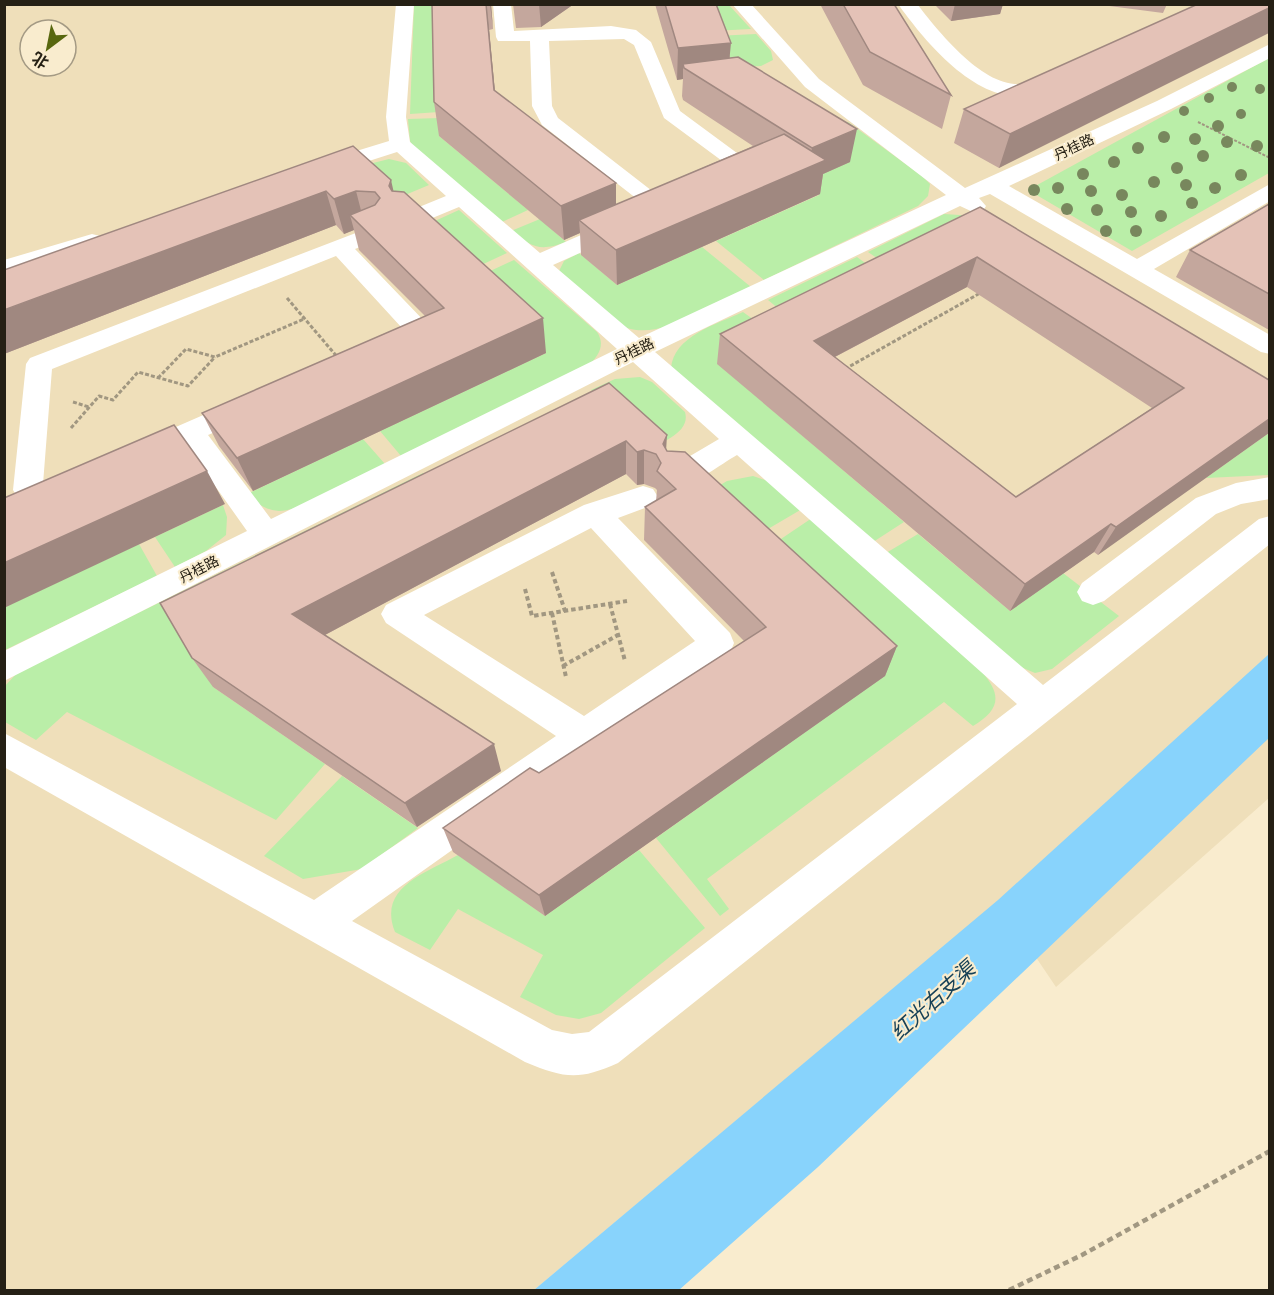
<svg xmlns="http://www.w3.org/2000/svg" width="1274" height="1295" viewBox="0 0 1274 1295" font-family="Lato,'Noto Sans SC',sans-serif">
  <rect width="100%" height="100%" fill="#f9ecce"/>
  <path fill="#efdfba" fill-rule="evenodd" d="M5,5h1264v793l-213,189 -58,-86 -464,389h-529zM30,30h36v36h-36z"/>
  <path fill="#baeea8" d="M414,5h68l-43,107 -29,2z
    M703,5h26l22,24 -38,2z
    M756,34l15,17 2,9 -12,6 -35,2 -11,-32z
    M1269,58v115l-137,78 -104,-61z
    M439,118v18l89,74 -28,13 -86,-74 -4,-8 -2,-22z
    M848,122l74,54 8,8 -2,12 -10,10 -154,74 -48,-39 103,-46 -9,-58z
    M389,159l17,4 23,22 -43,18 -29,-36z
    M459,210l48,43 -45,21 -47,-44z
    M944,214l31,2 -76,57 -31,-21z
    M540,219l26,23c-27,10 -34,5 -55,-11z
    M702,247l49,40c-32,16 -88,53 -124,41 -13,-5 -55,-44 -69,-55l6,-12 15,-8 38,32z
    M857,257l30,22 -90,45 -29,-24z
    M514,260l83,72c9,13 1,25 -9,34l-187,90 -21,-25 166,-78 -77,-72z
    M743,312l32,23 -57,29 186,158 -34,22 -199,-175c2,-33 46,-45 72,-57z
    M640,377l12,5 33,30c6,21 -24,30 -39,39l-30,-38 -25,-23 24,-11z
    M1269,433v42l-63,3z
    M363,439l22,25c-25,12 -81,47 -106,47 -14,-1 -23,-8 -32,-17z
    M423,473l22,28 -232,186 112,77 -49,56 -209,-108 -31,28 -31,-18 -1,-35 14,-15z
    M753,476l15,5 34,28 -58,34 -47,-44 30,-18z
    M223,505l4,12 -1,18 -20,16 -31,16 -20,-30z
    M812,518l170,154c21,24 17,38 -9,54l-29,-24 -237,177 22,30 -9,7 -64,-78 228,-162 -127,-121z
    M918,534l92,77 53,-38 56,43 -67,53 -17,4 -19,-8 -130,-112z
    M139,544l18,32 -152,74v-43z
    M342,776l76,52 -56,41 -59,10 -39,-23z
    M639,850l66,78 -104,85 -22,6 -23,-4 -36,-18 23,-42 -85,-46 -28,41 -35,-18c-18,-45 31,-59 63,-77l87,61z"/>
  <path fill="#88d3fc" d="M1269,654v84l-451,429 -139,123h-145l464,-390z"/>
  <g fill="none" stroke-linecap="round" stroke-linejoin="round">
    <path stroke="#a19781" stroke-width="2" stroke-dasharray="3 1.5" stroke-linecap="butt" d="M1198,122l72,36"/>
    <path stroke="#a19781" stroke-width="3" stroke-dasharray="4 2" stroke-linecap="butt" d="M287,298l52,61
      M845,369l137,-77
      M158,378l28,-29 29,8 89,-38
      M73,402l16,5
      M71,428l28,-32 14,4 25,-28 50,14 27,-29"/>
    <path stroke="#a19781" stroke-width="4" stroke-dasharray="4.5 3" stroke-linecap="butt" d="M552,572l13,39
      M525,589l7,27 95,-15
      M610,604l15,57
      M552,613l14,64
      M563,666l55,-31"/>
    <path stroke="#a19781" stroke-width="4.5" stroke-dasharray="6 4" stroke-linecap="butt" d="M1009,1290l73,-35 188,-104"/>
    <path fill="#fff" fill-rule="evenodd" d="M396,4h18l-8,113 4,25 130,111 73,-32h16l4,5 -4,5 -76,34 86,73 307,-143 -141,-108 -73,-83h19l68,75 146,109 192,-87 113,-57v14l-99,51 -162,77 128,73 133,-75v17l-116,68 116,66v19l-9,-2 -271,-158 -11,4 7,8 -3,5 -8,2 -15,-7 -305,146 388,333 216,-166 11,-3v28l-652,519c-40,18 -54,15 -93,-1l-521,-295v-34l310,167 242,-164 -170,-113 -5,-9 5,-9 198,-100 59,-19 10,3 5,8 -5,8 -35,13 112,115 4,10 -4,10 -378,268 200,109 20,4 17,-2 428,-328 -280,-249c-20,11 -46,35 -69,28l-4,-7 4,-7 51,-30 -86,-77 -629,319v-30l243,-120 -61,-86 -46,19 -10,-3 -4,-7 4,-7 110,-48 10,-2 10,2 4,7 -4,7 -52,22 63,84 346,-170 -158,-142 -41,17h-16l-3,-5 3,-5 44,-18 -49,-44 -75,24 -8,-2 -3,-5 3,-5 75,-23 -3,-24zM591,528l104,113 -111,75 -160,-101z
      M493,4h18l3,27 97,-5 25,4 15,12 29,69 80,59c-7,11 -27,17 -39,14l-3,-5 3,-5 12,-5 -69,-51 -30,-73 -10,-6 -75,2 3,65 6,12 116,90 -3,5h-16l-113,-88 -10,-19 -2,-65h-32l-2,-4z
      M898,4h19c22,28 66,84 105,80 10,-1 20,-10 30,-13l10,6c-5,7 -15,11 -23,15 -55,22 -113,-49 -141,-88z
      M374,226l8,2 4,5 -4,5 -27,11 73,76 4,6c-9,13 -37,22 -51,18l-4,-6 4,-6 21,-9 -66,-72 -284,113 -9,115 22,-8 10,3 5,8 -5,8 -34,13 -23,-10 -5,-8 13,-126 4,-6z
      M92,234l8,2 4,5 -4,5 -96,29v-15z
      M1270,477v22l-29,5 -25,10 -112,87 -11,4 -11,-4 -5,-9 5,-9 114,-85 40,-15z"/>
  </g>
  <g fill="#78875d">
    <circle cx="1232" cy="87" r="5"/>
    <circle cx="1260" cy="89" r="5"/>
    <circle cx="1209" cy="98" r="5"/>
    <circle cx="1184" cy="111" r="5"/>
    <circle cx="1241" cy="114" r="5"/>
    <circle cx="1218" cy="126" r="6"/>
    <circle cx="1164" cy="137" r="6"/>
    <circle cx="1195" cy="139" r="6"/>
    <circle cx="1227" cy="142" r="6"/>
    <circle cx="1257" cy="146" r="6"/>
    <circle cx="1138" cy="148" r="6"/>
    <circle cx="1203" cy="156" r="6"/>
    <circle cx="1114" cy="162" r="6"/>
    <circle cx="1177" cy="168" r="6"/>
    <circle cx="1083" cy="174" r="6"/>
    <circle cx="1241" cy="175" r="6"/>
    <circle cx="1154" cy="182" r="6"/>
    <circle cx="1186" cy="185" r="6"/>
    <circle cx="1058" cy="188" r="6"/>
    <circle cx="1215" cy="188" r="6"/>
    <circle cx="1034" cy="190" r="6"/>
    <circle cx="1091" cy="191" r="6"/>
    <circle cx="1122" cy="195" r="6"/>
    <circle cx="1192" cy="203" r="6"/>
    <circle cx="1067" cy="209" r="6"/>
    <circle cx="1097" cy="210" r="6"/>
    <circle cx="1131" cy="212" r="6"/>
    <circle cx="1161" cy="216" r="6"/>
    <circle cx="1106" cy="231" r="6"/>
    <circle cx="1136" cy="231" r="6"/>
  </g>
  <path fill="#c4a79d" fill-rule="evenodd" d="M432,4h59l2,25 -4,1 6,61 121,114 137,-59 -70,-46 -1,-4 1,-17 -6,1 -22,-76h61l14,54 120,104 -27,12 -3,20 -203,91 -36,-30 -1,-22 -16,7 -125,-104 -5,-34z
    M513,4h61l-33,23 -25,1z
    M820,4h74l57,91 -9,34 -79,-44z
    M934,4h69l-3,10 -49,7z
    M1094,4h73l-4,9z
    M1269,4l-270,164 -45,-25 10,-34z
    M353,146l40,45 153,162 -293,138 -34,-45 -17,-33 223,-97 -66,-66 -5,-20 -10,4 -8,-9 -332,129z
    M1269,204v126l-93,-53 14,-27z
    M980,207l289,173 -171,175 -4,-3 -84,59 -293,-247 3,-30zM967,287l185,121 -136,89 -181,-140z
    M609,383l58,68 230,195 -12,30 -340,240 -92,-64 -10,-24 96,-55 205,-132 -100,-101 1,-33 11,-6 1,-11 -2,-2 -11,-4 -7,1 -11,-11 -301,161 176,136 -84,56 -204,-140 -21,-29z"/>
  <path fill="#a08880" d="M486,4l3,26 9,94 -4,-34z
    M490,4h1l2,25z
    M539,4h35l-33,23z
    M955,4h48l-3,10 -49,7z
    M1269,8v25l-270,135 11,-34z
    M731,43l-3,31 -45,-10v15l-6,1 1,-32z
    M857,129l-7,33 -27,12 -3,20 -203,91 -1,-35 193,-83 3,-19z
    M391,180l8,35 -10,-29z
    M616,183v35l-37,2 1,13 -16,7 -3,-34z
    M326,191l10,34 -332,129v-44z
    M356,191l9,35 -15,-11 4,15 -10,4 -10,-35z
    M977,257l-10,30 -159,84 6,-30z
    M543,318l3,35 -293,138 -16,-33z
    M1269,419v14l-171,122 18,-28z
    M667,435l-2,34 -3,8 1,-33z
    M626,441v33l-318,170 -16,-30z
    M644,450v34l-7,1v-33z
    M207,471l18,33 -221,104v-45z
    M1111,524l-17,28 -84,59 15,-27z
    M897,646l-12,30 -340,240 -6,-21z
    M494,744l7,27 -84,56 -12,-24z"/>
  <path fill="#e4c2b7" stroke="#a08880" stroke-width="1.5" fill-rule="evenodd" d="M432,4h54l8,86 122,93 -55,23 -127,-104z
    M665,4h51l15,39 -53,5z
    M843,4h51l57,91 -81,-43z
    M1198,4h71v4l-259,126 -46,-25z
    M738,57l119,72 -45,19 -128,-80 -1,-4z
    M784,134l42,26 -210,90 -37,-30z
    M353,146l38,34 -2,6 3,5 12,1 139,126 -306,140 -35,-45 242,-105 -94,-93 25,-10 5,-7 -5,-6 -19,-1 -22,8 -8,-8 -322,119v-40z
    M1269,204v90l-79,-44z
    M980,207l289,173v39l-153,108 -5,-3 -86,60 -305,-250zM977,257l207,131 -168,109 -202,-156z
    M609,383l58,52 -4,9 4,7 18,1 212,194 -358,249 -96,-67 87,-60 9,5 227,-146 -121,-120 31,-18 -19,-18 4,-8 -5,-9 -12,-4 -7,2 -11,-11 -334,173 202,130 -89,59 -213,-145 -32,-55z
    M174,425l33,46 -203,92v-65z"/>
  <g text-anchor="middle" stroke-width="4.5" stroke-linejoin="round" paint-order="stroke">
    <g font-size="14" fill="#252015" stroke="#f9ecce">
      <text transform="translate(1074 147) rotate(-25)" y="5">丹桂路</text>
      <text transform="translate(634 351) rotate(-26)" y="5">丹桂路</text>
      <text transform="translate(199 569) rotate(-27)" y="5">丹桂路</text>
    </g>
    <g font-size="21" font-style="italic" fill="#174157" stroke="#f9ecce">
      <text transform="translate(933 1001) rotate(-42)" y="7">红光右支渠</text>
    </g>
  </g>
  <rect width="1274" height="1295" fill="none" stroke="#252015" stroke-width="12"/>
  <g transform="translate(48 48) rotate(212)"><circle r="28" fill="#f9ecce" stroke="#a49a84" stroke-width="1.5"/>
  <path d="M0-4.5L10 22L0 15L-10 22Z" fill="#58670f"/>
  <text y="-9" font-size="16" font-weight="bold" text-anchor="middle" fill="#252015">北</text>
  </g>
</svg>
